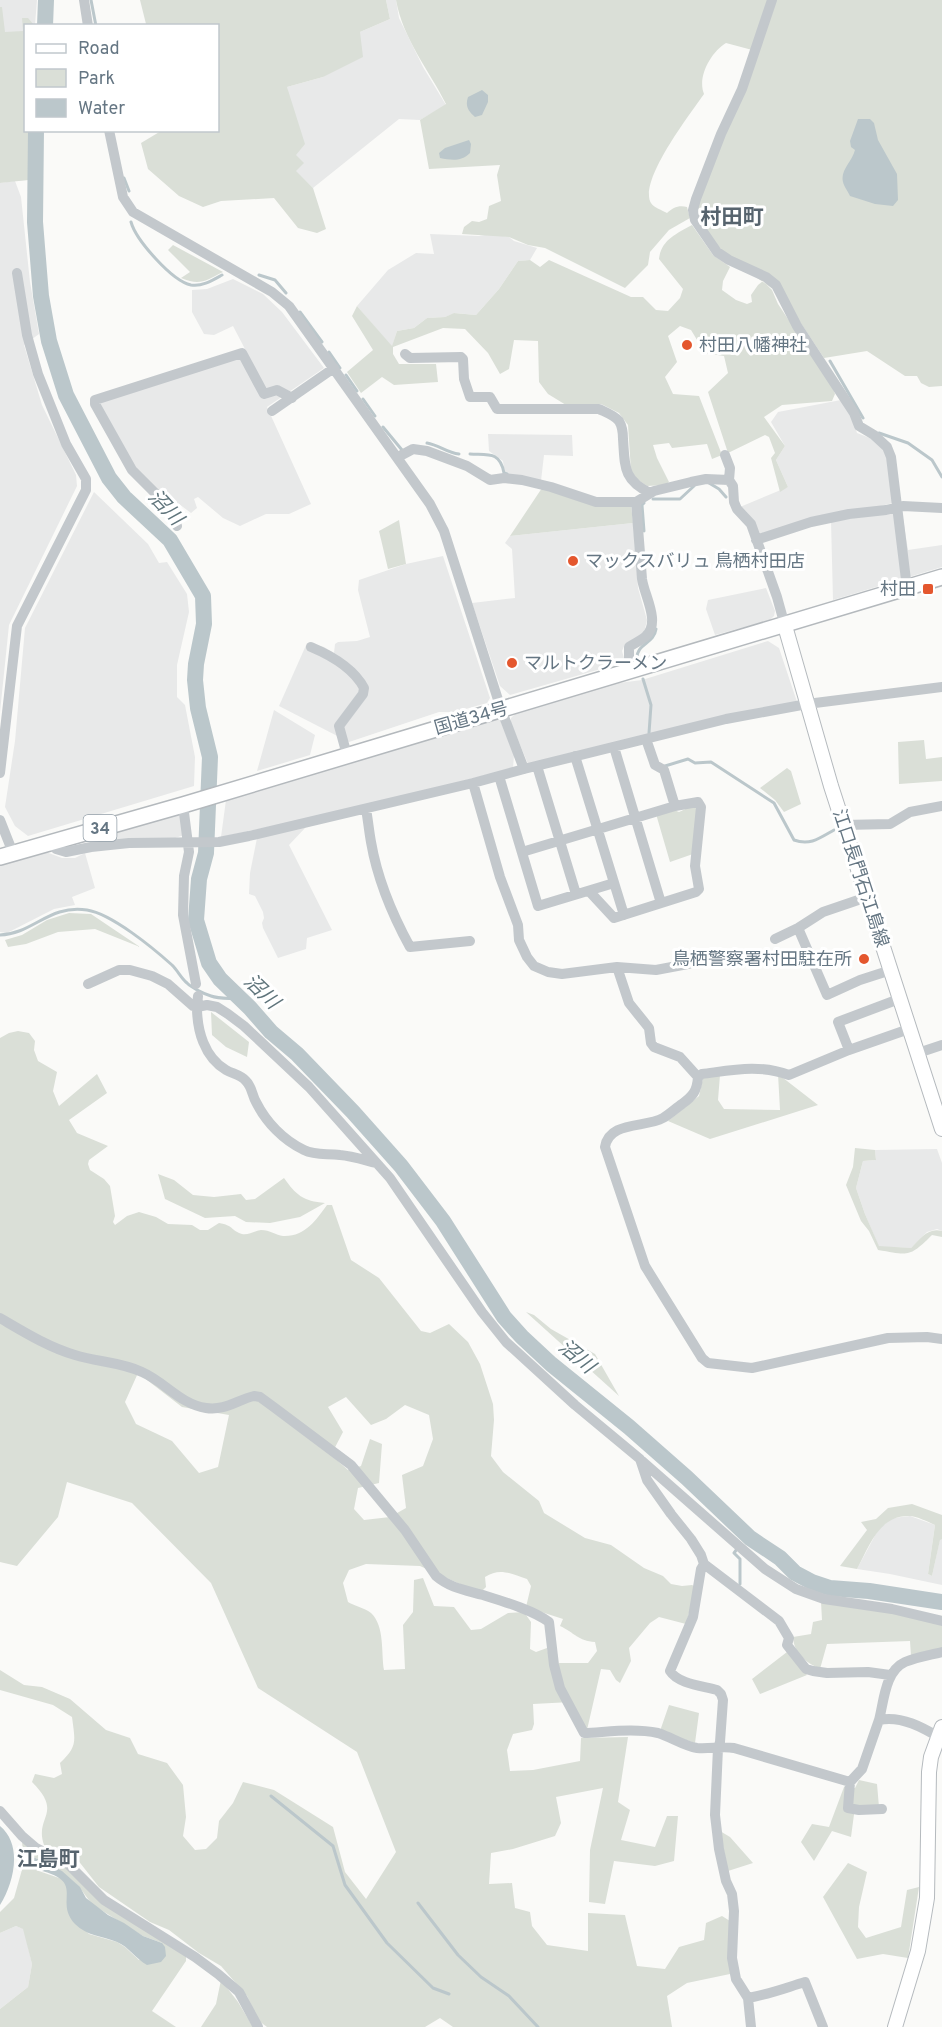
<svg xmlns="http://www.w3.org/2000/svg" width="942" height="2027" viewBox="0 0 942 2027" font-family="Overpass,'Noto Sans JP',sans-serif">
  <rect width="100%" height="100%" fill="#fafaf8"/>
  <path fill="#e8e9e9" d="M0,0h37l-2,25 -9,1v104l5,1 -3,49 -13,1 6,16 9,85 9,52 -15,11 18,60 34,70 1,11 -68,139 -9,87v-529l14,-2 -14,-48z
    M386,0h10l3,18 24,49 23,38 -26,15 -21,-1 -86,69 -18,-17 1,-16 -9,-68 36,-10 37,-45 30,-13z
    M430,234l49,2 12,-2 18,3 5,4 23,7 -7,12 -12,1 -19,28 -23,26 -21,-2 -10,4 -18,1 -13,10 -17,3 -5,16 -35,-41 31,-36 28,-17 18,1z
    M233,279l30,15 19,18 42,56 -57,39 44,97 -22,10h-23l-26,12 -17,-8 -25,-21 -4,2 3,9 -6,5 -12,-9 -12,-2 -34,-34 -34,-63 3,-6 138,-42 5,3v-11l-12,-23 -19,9 -10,-1 -12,-22v-22l15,-1z
    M841,400l11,17 5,16 18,7 11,13 7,50 -132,32 -21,-28 48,-20 -12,-27 9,-14 -14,-24 7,-10z
    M488,434l84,1 1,21 -29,-1 -3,26 -36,-6 -2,-14 -14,-10z
    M94,492l54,52 11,19 8,-1 20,32 2,18 -12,53v32l8,8 10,52 -1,29 -166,50 -13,-10 -10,-19 10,-66 10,-113z
    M902,512l6,38 34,-5v22l-109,33 -2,-79z
    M633,523l5,65 9,32 -3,13 -19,11 -3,7 3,11 -115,33 -10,-9 -28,-83 43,-5 -3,-49 -7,-6 5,-7z
    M443,556l47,142 -3,5 -32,9h-16l-90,30 -70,-36 28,-63 17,4 10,6 1,-9 3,-2 19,-1 13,-4 -12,-47 1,-10 47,-16z
    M766,588l9,23 -1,5 -4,4 -55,15 -9,-26 2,-9z
    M768,641l11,7 18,54 -269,62 -17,-41v-5l6,-6 94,-28 31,-4z
    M274,710l41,25 -5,20 -53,16z
    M494,719l6,1 14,35 -1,13 -156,40 -136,29 5,-37z
    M180,813l4,22 -9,3 -90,4z
    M306,827l-17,18 43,85 -25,8 -1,11 -28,9 -15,-30 -1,-5 2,-5 -1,-6 -8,-16 -6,-2 1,-21 7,-35z
    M46,852l16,6h13l10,-5 10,35 -23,9 3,8 -21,4 -47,24 -7,-1v-66z
    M937,1149l5,14v68l-5,-2 -10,3 -16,16 -32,-1 -14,-33 -9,-26 7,-27 13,-1 -1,-10z
    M910,1516l25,9 -7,49 4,2 8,-37h2v46l-52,-11 -33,-5 22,-41 14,-10z
    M16,1926l8,3 8,35 -4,23 -28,22v-76z"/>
  <path fill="#dadfd7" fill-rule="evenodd" d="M140,0h246l4,19 -30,13 3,25 -40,20 -36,10 18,57 -9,11 8,8 -8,8 17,17 13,41 -9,4 -19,-5 -24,-30 -53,3 -18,6 -24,-11 -31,-27 -7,-26 20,-12 57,-1v-104l-74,-1 2,-1z
    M396,0h546v386l-13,1 -8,-4 -4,-7h-12l-38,-25 -43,7 -30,-45 -6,-13c-20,-15 -71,-48 -82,-68 -6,-9 -9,-20 -8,-31l58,-150 -30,-8c-15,9 -29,34 -22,51 -13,19 -66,87 -53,109 3,5 11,7 16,10 6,-5 11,-8 20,-6l3,11 -21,12 -19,22 -2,13 -23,23 -80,-40 -17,-3 -19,-8 -47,-3 2,-7 8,-6 7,1 8,-3 2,-13 12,-5 -4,-26 3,-10 -71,4 -9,-49 26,-16c-17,-34 -43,-65 -50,-104z
    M0,7h2l3,25 18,-1 -1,-13h6l6,7 -8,1v104l5,1 -3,49 -28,3z
    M692,225l21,30 17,12 -7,14 -1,9 14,10 11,4 5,-2 -1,-7 7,-10 5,-4 9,9 6,14 54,81 3,9 -3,7 -50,4 -18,12 21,29 -9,14 12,27 -8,5 -9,-34 4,-5 -6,-16 -4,-2 -37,18 -20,-61 20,-19 -4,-17 -19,-3 -14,-23 -11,-4 -12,10 9,26 -12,15 8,17 26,2 23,59 -10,4 -5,-15 -35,4 -3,-5 -16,2 4,13 12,24 -4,3 -18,1 -10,-7 -6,-8 -3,-46 -9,-12 -18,-9 -35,1 -18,-11 -9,-12 -1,-41 -24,-1 -5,29 -9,5 -12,-21 -23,-24 -22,-1 -50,19v7l6,10h37l2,18 -44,3 -12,-8 -21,16 -14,-21 26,-22 -21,-34 5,-10 35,40 5,-15 17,-3 13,-10 18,-1 9,-4 22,2 23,-26 19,-28 12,-1 10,7 9,-7 82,37h12l13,13 12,1 12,-13 3,-9 -24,-30c2,-19 17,-25 33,-34z
    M173,245l50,27c-18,9 -23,14 -42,6l9,-6 -22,-22z
    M542,488l89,17 2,18 -123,13z
    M399,520l7,44 -18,5 -9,-38z
    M924,740l2,19 16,-2v24l-43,3 -1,-42z
    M787,768l4,3 10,33 -17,8 -9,-12 -15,-12z
    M692,806l5,3 -4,45 -23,8 -14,-48 18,-4 5,2z
    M69,913l22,1 49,33 -45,-18 -37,3 -32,12 -18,3 -3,-7 17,-5 25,-15z
    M211,1012l38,30 -2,15 -21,-10 -14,-12z
    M18,1031l11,2 6,8 -1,9 4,11 19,11 -4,19 6,15 38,-32 10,19 -38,27 8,13 31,13 -19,14 -1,4 2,6 14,9 6,7 5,30 -2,6 2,3 12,-9 12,-4 17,5 12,7 24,1 8,5h8l11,-7c15,3 10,5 20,10 8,4 14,-2 22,-3 9,0 15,5 22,6 22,1 33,-16 44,-31h5l19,55 28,18 42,53 9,2 19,-9 19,18 12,22 13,40 1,16 -3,36 12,16 36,29 5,12 41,25 26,7 33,23 19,8 8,8 11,2 10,-1 4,2 -10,37 -27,-7 -9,6 -21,25 2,13 -11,22 -4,-3 -6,-10 -9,-1 -14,61 -16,-28 -38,2 1,20 -2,6 -19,4 -6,16 3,21 23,-1 47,-9 1,-23 47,-1 -10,65 12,8 -9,30 34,7 12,-31h11l-4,45 -19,5 -41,-5 -9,43 -16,-2 1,-52 13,-62 -47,9 5,26 -6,13 -42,13 -22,4 -2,31 23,-1 3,25 15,4 2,14 15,19 41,6v-38l37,2 12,51 28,3 14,-22 25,-7 2,-17 16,-7 8,5v53l-43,9 -20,13 5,31h-219l-13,-9 -15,9h-158l-8,-6 -12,-25 -26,-30 -22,-13 -30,-23 -19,-8 -51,-35 -22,-28 -33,-14c-10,-29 20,-31 -12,-63l3,-8 19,4 8,-4 -2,-11c18,-17 15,-22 12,-46l-19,-12 -53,-15v-20l24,15 18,2 28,12 36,31 24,8 8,16 29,9 16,22 3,32 -3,19 12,14 11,-1 11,-11 2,-17 14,-18 10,-21 31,8 59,37 12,45 21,27 30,-47 -39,-100 -99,-64 -47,-105 -79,-80 -65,-21 -9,35 -41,49 -17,-4v-524l9,-5zM138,1373l44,34 47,8 -11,52 -19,6 -27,-32 -36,-17 -11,-22zM346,1397l25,28 15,-6 19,-14 24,10 4,24 -10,27 -21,9 4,33 -16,9 -26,3 -10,-11 4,-21 21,-5 3,-39 -12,-5 -9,27 -13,4 -17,-15 12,-23 -15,-25zM366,1564l54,2 49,22 13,3 4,-4 -1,-10c15,-10 26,-3 42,2l4,7 -5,21 37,12 -3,7c15,7 18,15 35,16l2,9 -9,12h-29l-5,17 -7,-32 -11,4 -6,-3 1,-27 -7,-10 -16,1 -27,16 -10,1 -17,-23 -20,-1 -11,-28 -9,2 -1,32 -10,13 2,44 -21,1c-3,-17 1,-44 -13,-57 -6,-5 -16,-7 -23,-11l-5,-19 6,-13z
    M778,1074l40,31 -108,34 -42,-18 31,-25 4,-18 17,-3 -2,25 6,9 56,1z
    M855,1148l20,2 1,10 -13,1 -7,27 9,26 14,32 32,2c9,-9 17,-21 31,-17v6l-10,-2c-23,23 -23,20 -54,15l-9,-19 -8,-10 -15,-36 7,-18z
    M158,1174l16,6 19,15 21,2 27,-3 5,6 9,-1 29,-21c12,17 19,23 41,25l-25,14 -30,6 -24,-1 -11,-6 -30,2 -40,-19z
    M526,1312l8,3 17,14 44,25 24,42z
    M912,1504l30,11v24l-2,1 -8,36 -4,-2 7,-49c-7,-3 -18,-9 -26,-9 -30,-1 -40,31 -52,53l-17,-3 27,-36 -6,-8 15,-3 12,-11z
    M821,1602l69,10 52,13v23l-31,8 -1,-15 -83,3 -7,25c-14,-7 -26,-15 -27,-32l18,-3 2,-12 9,-2z
    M787,1652l20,23 -47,19 -8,-15z
    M669,1705l30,8 -4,30 -35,-12z
    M859,1780l18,4 2,23h-24l-4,30 -19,-6 -18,30 -13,-19 11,-18 17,3 15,-40 11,1z
    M720,1831l10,6 23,26 -25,8z
    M22,1842l46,25 34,34 84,54v6l-34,50 24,16h-176v-18l28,-22 4,-23 -9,-35 -7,-3 -16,7v-21l14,-14 11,-39 8,10 29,10 5,6v23l22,26 28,8 8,5 14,13 23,-17 -19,-7 -50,-31c-6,-6 -9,-13 -15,-19 -16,-16 -35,-24 -55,-34z
    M848,1863l19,9 -8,35 -1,20 8,11 35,-11 6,-37 12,-3 -11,71 -25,-4 -26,5 -34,-62z
    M221,1980l17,22 15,25h-52l15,-23z"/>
  <path fill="#bbc7cb" d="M482,90l6,5v7l-6,13 -7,2c-7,-6 -10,-11 -7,-20z
    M858,119h12l4,4 4,17 19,34 1,26 -5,6 -18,-2 -25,-8c-2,-5 -6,-9 -7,-14 -3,-12 9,-20 12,-32l-4,-3 -1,-6z
    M469,140l2,4 -1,9c-9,9 -19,7 -30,5l-1,-5 6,-5z
    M0,1826c23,19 14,57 0,79z
    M23,1852l39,19 18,16 6,11 22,17 16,8 19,13 19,7 3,4 1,9 -5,6 -14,3c-11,-6 -18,-18 -30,-23 -15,-6 -30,-6 -42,-18 -23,-24 15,-44 -42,-55z"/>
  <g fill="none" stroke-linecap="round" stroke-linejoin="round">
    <path stroke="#bbc7cb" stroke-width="3" d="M91,0l5,26
      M124,178l5,13
      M131,222c5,18 41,59 60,63 11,2 22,-5 31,-10
      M259,275l16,5 11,13
      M300,312l22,30
      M329,352l11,16
      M830,361l33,57
      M346,375l11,16
      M363,399l12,17
      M383,427l19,23
      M879,433l29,10 24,17 10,17
      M427,443c12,2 20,10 32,11
      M470,454c18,1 30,-3 34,19l3,1
      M709,483l10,6 7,8
      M653,499h27l14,-13
      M644,531l-2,-26 2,-2
      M637,658c0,-15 17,-14 19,-29
      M643,679l8,26 -2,28
      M665,766l23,-7 7,4 16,-1 63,41 20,37c16,6 26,-2 40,-10
      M0,935c33,-1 49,-31 87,-25 25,4 66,38 85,55 6,6 9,13 15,18 5,5 17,11 24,13 8,3 19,2 28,3
      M737,1549l-3,4 6,6v25
      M271,1796l62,50 12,39 42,58 46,45 16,6
      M418,1903l40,52 23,22 28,19 29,31"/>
    <path stroke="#bbc7cb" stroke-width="16" d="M45,26l1,-26
      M36,130l-1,92 6,74 8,45 17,54 43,83 15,19 46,43 33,56 1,28 -8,40 -1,16 3,28 12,49 -4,96 -7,26 -3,41 13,43 11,16 30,29 21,24 26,22 56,58 48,54 42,55 61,96 18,20 29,27 78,63 58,51 63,60 30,20 15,15 17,9 18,6 39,3 73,11"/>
    <defs>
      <path id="major" d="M785,626l46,160 111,343
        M895,2027l23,-76 9,-53 2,-126 2,-15 11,-30"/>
      <path id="highway" d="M0,857l183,-52 759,-228"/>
    </defs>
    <use href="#major" stroke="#b5babe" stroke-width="16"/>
    <use href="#highway" stroke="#b4b9bd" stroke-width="18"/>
    <path stroke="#c3c8cc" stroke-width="10" d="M84,0l4,26
      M772,0l-30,89 -21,45 -25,65 -3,11 2,10 22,32 12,8 37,17 10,8 21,41 57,87 5,13 15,9 13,12 4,10 16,131
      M109,130l14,67 10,15 139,80 17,14 141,198 14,27 57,178 23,60
      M405,354l5,4 51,-1 2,2 1,20 6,18h20l7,12h102c6,3 15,6 20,12 3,5 4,11 4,18 2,28 0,41 27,54
      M272,411l62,-43
      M725,455l5,13 -1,12 4,6 1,16 3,7 14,15 26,73 8,29
      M398,457l15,-8 14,2 40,15 23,14 14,-2 18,2 29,7 45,15h40l18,-11 37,-9 15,-3 23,1
      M177,526l-5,-16 -40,-40 -37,-66v-4l147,-47 22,41 13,-4 15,8
      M756,540l55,-18 38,-8 37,-4 17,-4 39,2
      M311,647c19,8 43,22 53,41l-1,6 -24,32 8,29
      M633,670l-4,-12v-11c5,-4 12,-6 17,-11 15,-14 -2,-41 -4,-57l-6,-77
      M614,747l47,156
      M575,756l49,159
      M537,766l39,128
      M0,773l17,-147 69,-136v-11l-20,-35 -28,-70 -11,-39 -10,-62
      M499,776l39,130 76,-23
      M473,783l27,94 18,48 1,15 8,17 7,9 14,6 14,2 55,-7 39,3 37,-7 16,-8
      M183,805l6,47 -5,24 -1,39 13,69
      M366,809c2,11 3,22 5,33 6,35 22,74 39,105l60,-6
      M0,820l13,33
      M844,825l46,-1 20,-12 32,-6
      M49,842l7,7 10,3 25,-5 38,-4 90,-1 30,-6 224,-53 51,-14 202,-50 81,-15 135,-17
      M522,852l153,-46 -11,-36 -9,-5 -9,-26
      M589,891l25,27 82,-26 3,-3 -4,-23 6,-59 -3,-5 -23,4
      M798,928l29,67 33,-15 31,-10
      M775,939l23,-11 25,-16 44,-15
      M617,967l12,36 20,25 2,15 3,4 26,10 18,20
      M88,984l31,-14h11l22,6 16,8 25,22 4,1c0,23 7,50 29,63 7,4 15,5 20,11 6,6 6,14 10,21 10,20 27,38 48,48 12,6 23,3 36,5 12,1 24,5 36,8
      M198,996l-1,11 10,-2 10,2 11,7 16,12 65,61 81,91 92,134 24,30 69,63 65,54 7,21 24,34 20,25 10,16 3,9 75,57 10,17 -2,7 19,24 7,2 14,2 41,-1 22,3
      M909,1029l-60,21 -60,25c-30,-11 -56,-5 -87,-1l-4,3c-1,14 -5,19 -16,27 -6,4 -12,10 -19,14 -18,10 -54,3 -58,29l40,119 57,92 6,5 44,5 136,-30 39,-1 15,2
      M849,1050l-11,-28 61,-23
      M918,1053l24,-8
      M0,1318c24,14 48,29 75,37 22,7 46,7 67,17 23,10 38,32 64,36 19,3 31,-8 48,-12l6,1 15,11 76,57 54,65 31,46c14,12 29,14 47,19 19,6 50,15 66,27l5,43 6,23 24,45c24,-1 50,-5 74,0 13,4 26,13 39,15 13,1 25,-2 37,0l116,34 12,-13 17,-49c22,-5 45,8 63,19
      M642,1461l123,108 31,20 28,10 68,10 50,12
      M704,1564l-3,5 -8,48 -23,54c8,13 33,15 47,19l4,4 2,6 -3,42 -2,6 -3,67 4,34 7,32 6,13 2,17 -2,47 4,21 12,19 3,29
      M879,1720c5,-19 6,-49 26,-58 12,-5 25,-7 37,-10
      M850,1782l-2,26 11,2 23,-1
      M0,1811l22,25 14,12 32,16 36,36 91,57 23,17 21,18 19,35
      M748,1998c22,-4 37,-10 57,-16l18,45"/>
    <use href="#major" stroke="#fff" stroke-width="14"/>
    <use href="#highway" stroke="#fff" stroke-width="15"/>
  </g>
  <g fill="#e4572e" stroke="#fff" stroke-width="2">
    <circle cx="687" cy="345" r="6"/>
    <circle cx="573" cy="561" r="6"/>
    <rect x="922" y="583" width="12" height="12" rx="3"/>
    <circle cx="512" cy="663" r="6"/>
    <circle cx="864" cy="959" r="6"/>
  </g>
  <g text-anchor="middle" stroke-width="6" stroke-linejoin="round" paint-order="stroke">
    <rect fill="#fff" stroke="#939fa8" stroke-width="1.5" x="83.5" y="815" width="33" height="26" rx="4.5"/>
    <g font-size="16" font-weight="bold" fill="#657683">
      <text x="100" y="834">34</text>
    </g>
    <g font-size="18" fill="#657683" stroke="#fff" text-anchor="start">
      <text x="699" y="351">村田八幡神社</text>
      <text x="585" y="567">マックスバリュ 鳥栖村田店</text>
      <text x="916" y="595" text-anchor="end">村田</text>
      <text x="524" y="669">マルトクラーメン</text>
      <text x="852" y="965" text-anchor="end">鳥栖警察署村田駐在所</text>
    </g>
    <g font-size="18" fill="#657683" stroke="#fff">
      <text transform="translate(471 718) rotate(-16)" y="6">国道34号</text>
      <text transform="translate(861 878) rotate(72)" y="6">江口長門石江島線</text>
    </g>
    <g font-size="20" font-style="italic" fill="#60757c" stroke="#fff">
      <text transform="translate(166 507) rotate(47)" y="7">沼川</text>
      <text transform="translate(262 991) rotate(44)" y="7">沼川</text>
      <text transform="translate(577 1356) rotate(40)" y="7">沼川</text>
    </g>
    <g font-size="21" font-weight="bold" fill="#57646e" stroke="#fff">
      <text x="732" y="224">村田町</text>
      <text x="48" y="1866">江島町</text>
    </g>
  </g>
  <rect x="24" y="24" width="195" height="108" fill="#ffffff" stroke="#c1c8cd" stroke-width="1.5"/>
  <rect x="36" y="44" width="30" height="9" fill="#ffffff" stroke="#c1c8cd" stroke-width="1.5"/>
  <text x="78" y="54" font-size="18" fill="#657683">Road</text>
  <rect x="36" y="69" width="30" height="18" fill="#dadfd7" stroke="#c1c8cd" stroke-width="1.5"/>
  <text x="78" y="84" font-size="18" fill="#657683">Park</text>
  <rect x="36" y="99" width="30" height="18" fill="#bbc7cb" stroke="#c1c8cd" stroke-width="1.5"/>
  <text x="78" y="114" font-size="18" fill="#657683">Water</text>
</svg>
